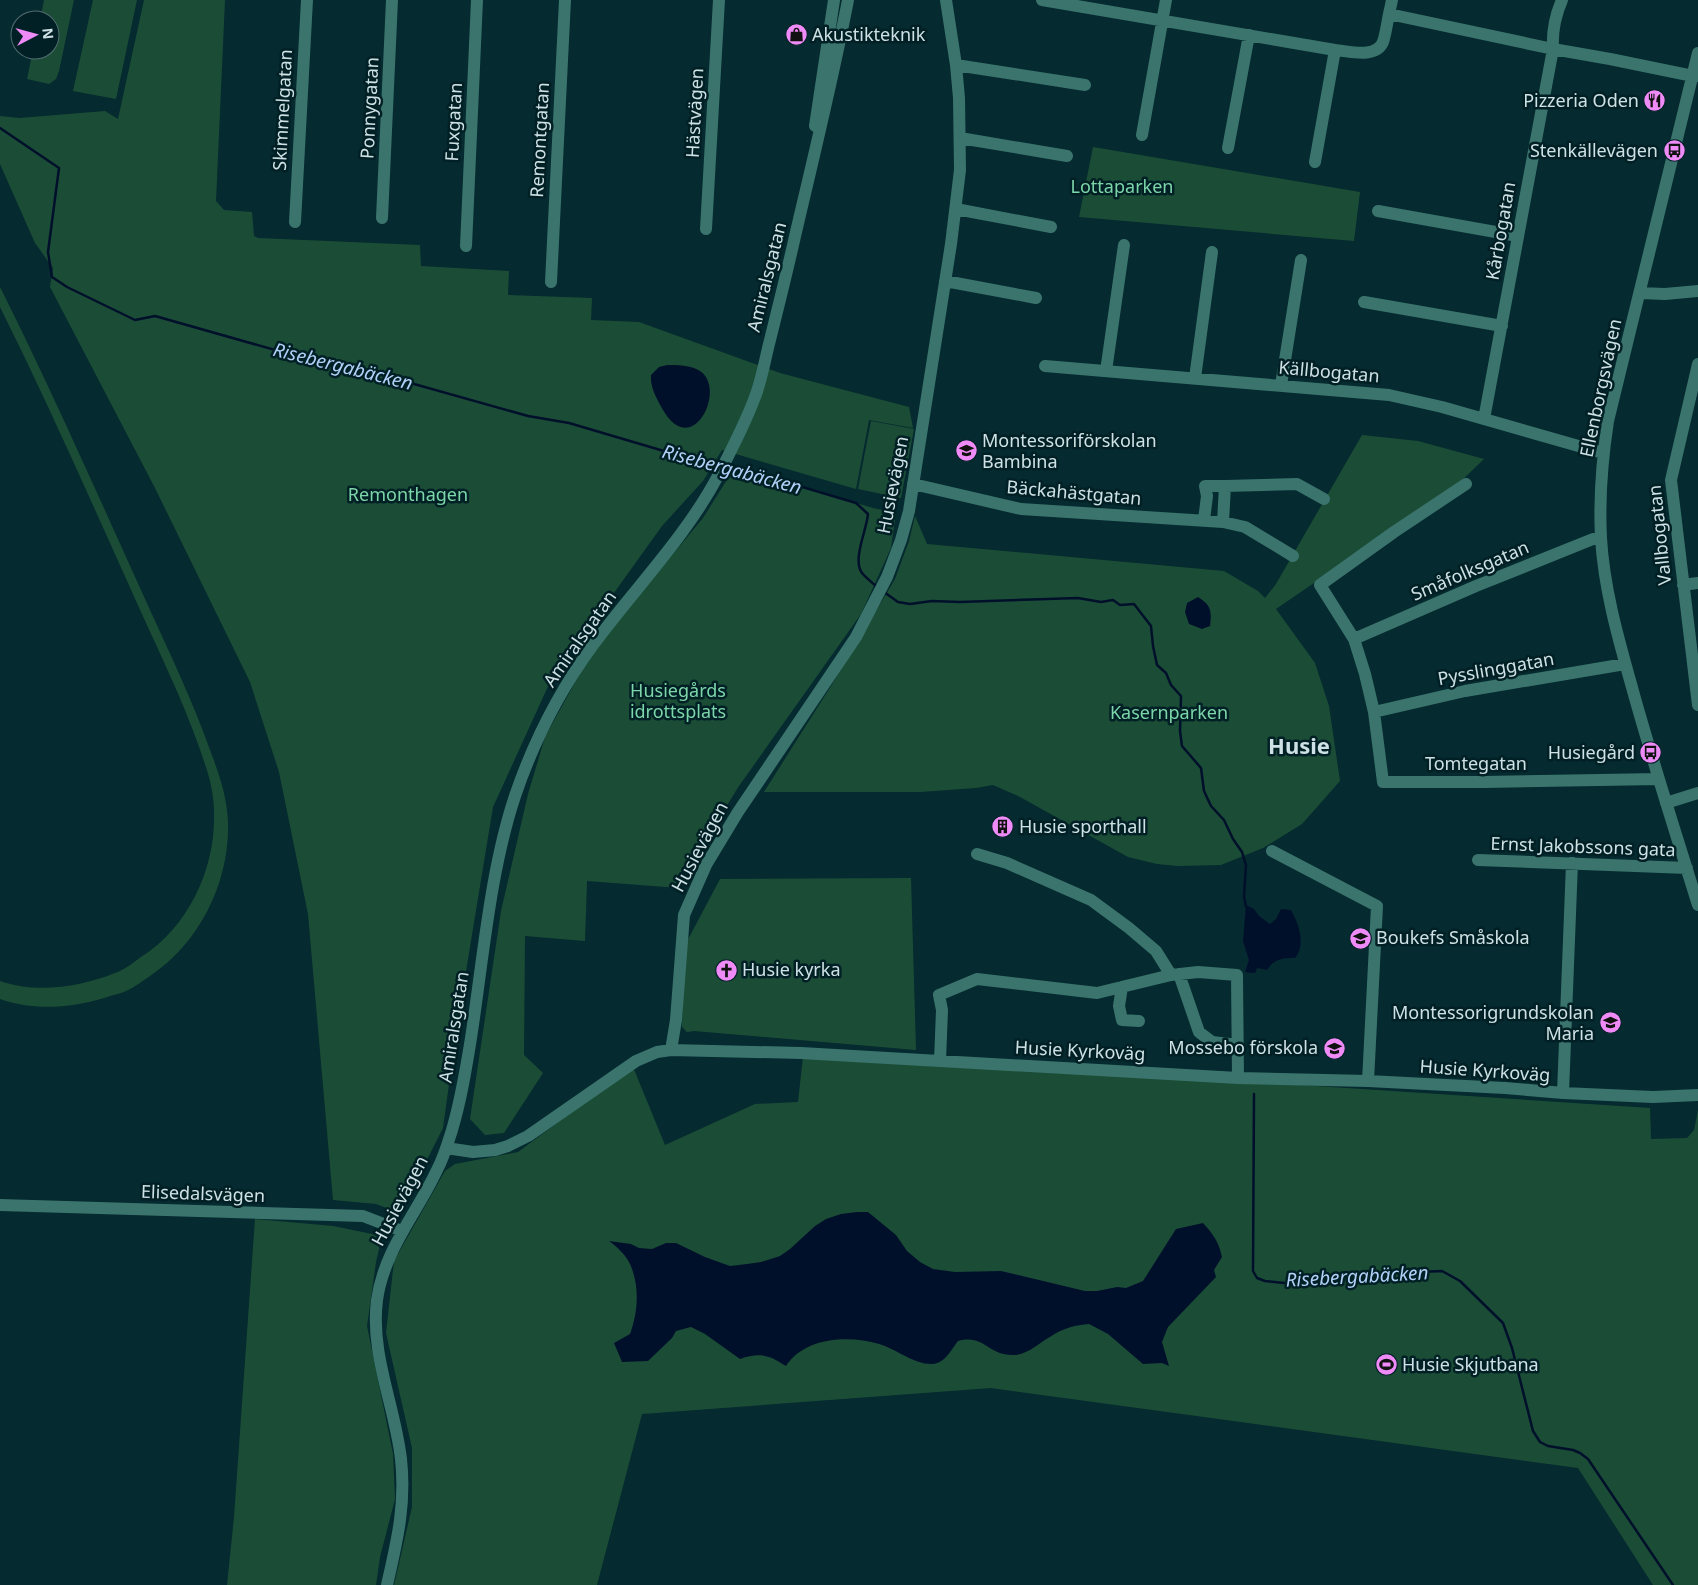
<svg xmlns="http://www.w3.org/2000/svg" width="1698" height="1585" viewBox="0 0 1698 1585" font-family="'Noto Sans',sans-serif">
  <rect width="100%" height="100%" fill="#052a2f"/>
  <path fill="#1b4d36" d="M44,0h30l-15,71 -3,8 -7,5 -22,-5 6,-29h17v-30h-10z
    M93,0h44l-21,99 -43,-8z
    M144,0h81l-9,201 8,9 28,2 2,24 4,2 162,7 1,21 88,5 -1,24 84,3 -1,22 48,2 141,51 129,34 4,21 -44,-8 -13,69 -134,-39 -19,31 -41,45 -112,156 -57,125 -36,219 -14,102 -43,85 -24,-9 -43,-4 -25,-286 -29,-142 -29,-90 -95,-194 -105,-201 3,-19 -18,-25 -35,-79v-48l20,2 85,-7 13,8z
    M1093,147l267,45 -6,49 -275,-24z
    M0,287c53,106 101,215 150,323 21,46 43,92 60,140 9,24 17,46 18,72 2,59 -28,121 -78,154 -8,5 -15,11 -24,15 -6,3 -14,4 -22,7 -34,10 -70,13 -104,1v-18c37,13 80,6 115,-8 9,-3 18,-10 26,-16 48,-30 75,-90 73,-145 0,-25 -8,-45 -16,-68 -16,-45 -37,-88 -57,-132 -46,-102 -91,-205 -141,-305z
    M871,421l43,8 -13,69 -43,-9z
    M1362,435l56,6 66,18 -27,26 -181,124 39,54 14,43 11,75 -38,43 -39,24 -42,17 -43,1 -21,-2 -29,-7 -108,-60 -27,-12 -17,3 -56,4h-156l67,-106 64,-107 14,-38 6,-25 12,28 297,27 34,20 7,7 11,-14z
    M735,467l138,41 23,5 -5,35 -30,66 -122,172 -34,55 -26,47 -92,-7 -2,60 -60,-5 -1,119 19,18 -39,60 -19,2 -15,-16 31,-208 27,-117 17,-57 48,-87 110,-132z
    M911,878l5,172 -222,-19 -7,1 -5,-5 2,-80 36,-68z
    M803,1057l166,6 681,45 1,31 36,-1 7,-8 4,-20v475h-45l-75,-117 -587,-80 -349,26 -45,171h-203l18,-78v-59l-26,-115 8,-72 51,-90 10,-7 63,-12 115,-85 32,78 90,-41 43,-2z
    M255,1219l78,7 49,10 -6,26 -9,64 26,128 2,45 -15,58 -4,28h-149l7,-68z"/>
  <path fill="#00102b" d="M667,365c10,0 24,0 33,6 27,17 -7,90 -37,39 -6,-11 -13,-22 -12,-35l8,-8z
    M1198,597c13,8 14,14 12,29l-8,3 -13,-5 -4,-12 2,-9z
    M1246,905l8,4 5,7 11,8 6,-5 5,-10 10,1c8,14 15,35 4,48 -13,0 -21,1 -28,12l-10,-2 -2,5 -10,-1 4,-12 -6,-19z
    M857,1212h11l28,23 11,16 13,11 13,7 22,3 46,-1 84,20h12l20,-4 9,1 17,-7 33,-52 27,-6c10,11 16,19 19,34l-8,13 2,7 -48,50 -6,15 7,24 -7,-3 -19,1 -35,-30 -19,-10c-13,1 -25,4 -36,11 -13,7 -26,21 -41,20 -25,0 -27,-21 -54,-14 -7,9 -13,22 -25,23 -19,1 -36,-15 -54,-20 -30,-9 -74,-7 -93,22 -17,-11 -26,-14 -46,-7l-35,-25 -14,-7 -15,4 -4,7 -24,23 -26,1 -8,-19 16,-9c8,-21 10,-48 0,-70 -4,-9 -13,-17 -21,-23l22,3 8,4 13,1 14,-6h10l29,14 25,9 17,-2 14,-2 19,-6 10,-7 25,-23 11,-7 15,-5z"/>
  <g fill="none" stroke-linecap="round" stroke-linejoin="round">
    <path stroke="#00102b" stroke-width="2.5" d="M0,128l59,40 -11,84 4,25 15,10 68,33 20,-4 173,49 40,6 160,45 41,7 149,44
      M726,469l6,2 3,-4 121,36 12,11c-1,15 -16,46 -6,59 4,5 11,10 15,14
      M884,592l14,10 12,2 22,-3 28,1 118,-4 23,4 12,-2 7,5 14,-1 17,22 2,20 4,19 9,8 5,12 10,11 -1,35 2,15 19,22 3,23 7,15 13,14 9,19 9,13 4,13 -2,31 2,11
      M1254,1094l-1,177 4,7 8,3 19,2 91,-9 67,-3 18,10 43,42 9,25 21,83 7,11 8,4 25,4 7,3 8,6 85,126"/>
    <path stroke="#3a746d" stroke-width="12" d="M1042,0l293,50c14,1 41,9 48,-8 3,-9 4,-19 6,-28l164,35 57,10 83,17h5
      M1389,14l3,-14
      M1698,53l-90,368c-6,39 -9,78 -7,117 3,52 18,103 32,153 20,72 43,143 65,214
      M956,65l129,20
      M815,126l19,-126
      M1142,135l24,-135
      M960,138l107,18
      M1228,148l21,-113
      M1315,162l20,-112
      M956,209l95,18
      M1378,211l140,25
      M382,218l10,-218
      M295,222l12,-222
      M706,229l13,-229
      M466,246l11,-246
      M945,281l91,17
      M551,282l14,-282
      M1640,293l25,1 33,-3
      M1364,302l138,24
      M1698,364l-27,116 27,225
      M1045,366l344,29 53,12 161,46
      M1106,371l18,-126
      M1195,378l17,-126
      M1281,385l20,-125
      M1484,419l69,-370c-1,-17 2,-33 9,-49
      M913,484l108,25 202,13 2,-36h-20l2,10 -3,24
      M1466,484l-72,48 -74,53 34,54 11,35 9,38 9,70h101l175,-3
      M1225,486l72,-2 27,15
      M1223,522l22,5 48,29
      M1683,585l15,-2
      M1354,639l122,-53 117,-47h8
      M1374,712l91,-21 160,-27
      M1666,803l32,-10
      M1272,851l105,55 -9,175
      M977,854l30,9 84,37 38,28 27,23 15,24
      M1478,860l209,8
      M1179,974l20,58 13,10 26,3
      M1122,987l-3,19 3,14 17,1
      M671,1050l5,-30 8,-105 22,-50 32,-53 118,-175 31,-60 14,-37 8,-29 42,-267 9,-74 -1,-72 -3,-33 -10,-65
      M940,1061l2,-51 -3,-15 38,-16 120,14 74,-18 27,-3 39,3 1,103
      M1563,1093l9,-230
      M446,1148l27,4 22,-2 13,-4 20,-10 108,-75 21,-9 14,-2 130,3 437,25 130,3 137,7 58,5 90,4 45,-2
      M0,1205l363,11 39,15
      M387,1585c10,-44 19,-80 14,-126 -6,-53 -31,-105 -24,-159 7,-50 40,-87 60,-130 7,-13 11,-27 15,-40 9,-30 14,-61 19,-92 12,-78 19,-167 44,-242 18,-53 45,-106 78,-151 42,-57 93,-108 126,-171 13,-25 26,-50 36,-77 7,-18 10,-38 15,-57 9,-36 18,-72 26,-108 18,-77 37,-154 52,-232"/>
  </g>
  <defs>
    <symbol id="shop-disc" viewBox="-11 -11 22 22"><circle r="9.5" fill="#ef8bf7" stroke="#002025"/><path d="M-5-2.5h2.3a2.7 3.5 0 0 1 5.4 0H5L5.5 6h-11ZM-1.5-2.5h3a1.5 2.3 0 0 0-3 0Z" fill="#111"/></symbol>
    <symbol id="restaurant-disc" viewBox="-11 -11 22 22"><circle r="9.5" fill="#ef8bf7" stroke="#002025"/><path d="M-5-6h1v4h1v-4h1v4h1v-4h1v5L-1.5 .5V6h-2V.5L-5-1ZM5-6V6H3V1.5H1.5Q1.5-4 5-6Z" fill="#111"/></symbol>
    <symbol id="bus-disc" viewBox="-11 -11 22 22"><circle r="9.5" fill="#ef8bf7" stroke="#002025"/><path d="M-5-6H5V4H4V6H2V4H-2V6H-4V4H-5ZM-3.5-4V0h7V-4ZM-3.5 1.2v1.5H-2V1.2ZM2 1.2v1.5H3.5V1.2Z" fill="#111"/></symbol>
    <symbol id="school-disc" viewBox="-11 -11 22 22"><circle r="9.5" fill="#ef8bf7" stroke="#002025"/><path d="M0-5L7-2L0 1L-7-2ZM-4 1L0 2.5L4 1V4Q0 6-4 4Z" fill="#111"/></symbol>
    <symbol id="building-disc" viewBox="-11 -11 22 22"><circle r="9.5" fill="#ef8bf7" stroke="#002025"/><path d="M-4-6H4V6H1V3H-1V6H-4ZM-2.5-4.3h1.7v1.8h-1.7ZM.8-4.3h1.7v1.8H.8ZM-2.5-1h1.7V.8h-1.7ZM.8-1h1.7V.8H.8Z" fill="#111"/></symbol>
    <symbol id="church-disc" viewBox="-11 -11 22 22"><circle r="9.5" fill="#ef8bf7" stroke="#002025"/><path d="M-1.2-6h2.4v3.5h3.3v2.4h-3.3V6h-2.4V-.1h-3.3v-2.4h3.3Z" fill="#111"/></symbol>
    <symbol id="stadium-disc" viewBox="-11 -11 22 22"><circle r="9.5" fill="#ef8bf7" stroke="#002025"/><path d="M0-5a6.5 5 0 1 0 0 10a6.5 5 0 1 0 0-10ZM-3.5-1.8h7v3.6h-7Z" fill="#111"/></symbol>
  </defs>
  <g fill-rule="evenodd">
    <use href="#shop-disc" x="784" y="22" width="25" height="25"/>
    <use href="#restaurant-disc" x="1642" y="88" width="25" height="25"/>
    <use href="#bus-disc" x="1662" y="138" width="25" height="25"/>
    <use href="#school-disc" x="954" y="438" width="25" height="25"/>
    <use href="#bus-disc" x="1638" y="740" width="25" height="25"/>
    <use href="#building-disc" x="990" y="814" width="25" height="25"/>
    <use href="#school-disc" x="1348" y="926" width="25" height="25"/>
    <use href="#church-disc" x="714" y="958" width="25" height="25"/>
    <use href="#school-disc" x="1598" y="1010" width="25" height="25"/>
    <use href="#school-disc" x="1322" y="1036" width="25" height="25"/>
    <use href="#stadium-disc" x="1374" y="1352" width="25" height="25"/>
  </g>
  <g text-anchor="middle" stroke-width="5" stroke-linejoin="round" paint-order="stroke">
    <g font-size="18" fill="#cee1e4" stroke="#002025" text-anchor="start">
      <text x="812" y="41">Akustikteknik</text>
      <text x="1639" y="107" text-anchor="end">Pizzeria Oden</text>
      <text x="1658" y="157" text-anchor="end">Stenkällevägen</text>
      <text x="982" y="447">Montessoriförskolan<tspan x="982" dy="21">Bambina</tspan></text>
      <text x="1635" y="759" text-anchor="end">Husiegård</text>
      <text x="1019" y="833">Husie sporthall</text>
      <text x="1376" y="944">Boukefs Småskola</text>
      <text x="742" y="976">Husie kyrka</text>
      <text x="1594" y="1019" text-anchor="end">Montessorigrundskolan<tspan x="1594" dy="21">Maria</tspan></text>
      <text x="1318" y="1054" text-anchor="end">Mossebo förskola</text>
      <text x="1402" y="1371">Husie Skjutbana</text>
    </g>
    <g font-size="18" fill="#cee1e4" stroke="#002025">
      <text transform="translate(370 108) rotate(-87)" y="6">Ponnygatan</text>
      <text transform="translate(283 110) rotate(-87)" y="6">Skimmelgatan</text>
      <text transform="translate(695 113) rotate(-87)" y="6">Hästvägen</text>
      <text transform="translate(454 122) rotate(-87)" y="6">Fuxgatan</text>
      <text transform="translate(540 140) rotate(-87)" y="6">Remontgatan</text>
      <text transform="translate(1501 231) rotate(-80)" y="6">Kårbogatan</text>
      <text transform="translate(767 277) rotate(-76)" y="6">Amiralsgatan</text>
      <text transform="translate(1329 372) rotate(5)" y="6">Källbogatan</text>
      <text transform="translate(1601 388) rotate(-78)" y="6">Ellenborgsvägen</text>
      <text transform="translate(893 485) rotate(-79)" y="6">Husievägen</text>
      <text transform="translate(1074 493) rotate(5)" y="6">Bäckahästgatan</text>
      <text transform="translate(1660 535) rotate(-96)" y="6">Vallbogatan</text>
      <text transform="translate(1470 571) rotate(-23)" y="6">Småfolksgatan</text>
      <text transform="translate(580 639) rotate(-55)" y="6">Amiralsgatan</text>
      <text transform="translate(1496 669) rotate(-10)" y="6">Pysslinggatan</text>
      <text x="1476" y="770">Tomtegatan</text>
      <text transform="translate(700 847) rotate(-62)" y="6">Husievägen</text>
      <text transform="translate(1583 847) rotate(2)" y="6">Ernst Jakobssons gata</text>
      <text transform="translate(454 1027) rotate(-81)" y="6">Amiralsgatan</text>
      <text transform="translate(1080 1051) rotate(3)" y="6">Husie Kyrkoväg</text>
      <text transform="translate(1485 1071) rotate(4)" y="6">Husie Kyrkoväg</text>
      <text transform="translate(203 1194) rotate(2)" y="6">Elisedalsvägen</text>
      <text transform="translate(400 1201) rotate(-62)" y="6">Husievägen</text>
    </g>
    <g font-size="18" fill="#7cd6a9" stroke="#002025">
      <text x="1122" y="193">Lottaparken</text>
      <text x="408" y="501">Remonthagen</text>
      <text x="678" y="697">Husiegårds<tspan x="678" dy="21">idrottsplats</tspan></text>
      <text x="1169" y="719">Kasernparken</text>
    </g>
    <g font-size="19" font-style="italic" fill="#b1d1f9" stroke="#002025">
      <text transform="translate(343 366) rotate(14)" y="7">Risebergabäcken</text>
      <text transform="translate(732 469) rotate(15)" y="7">Risebergabäcken</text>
      <text transform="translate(1357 1276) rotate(-3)" y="7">Risebergabäcken</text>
    </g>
    <g font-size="22" font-weight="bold" fill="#cee1e4" stroke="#002025">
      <text x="1299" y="754">Husie</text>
    </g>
  </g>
  <g transform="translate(35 35) rotate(84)"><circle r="24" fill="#002025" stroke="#526d71"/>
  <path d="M0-4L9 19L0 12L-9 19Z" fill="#ef8bf7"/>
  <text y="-8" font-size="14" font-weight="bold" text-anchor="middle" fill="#cee1e4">N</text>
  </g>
</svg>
